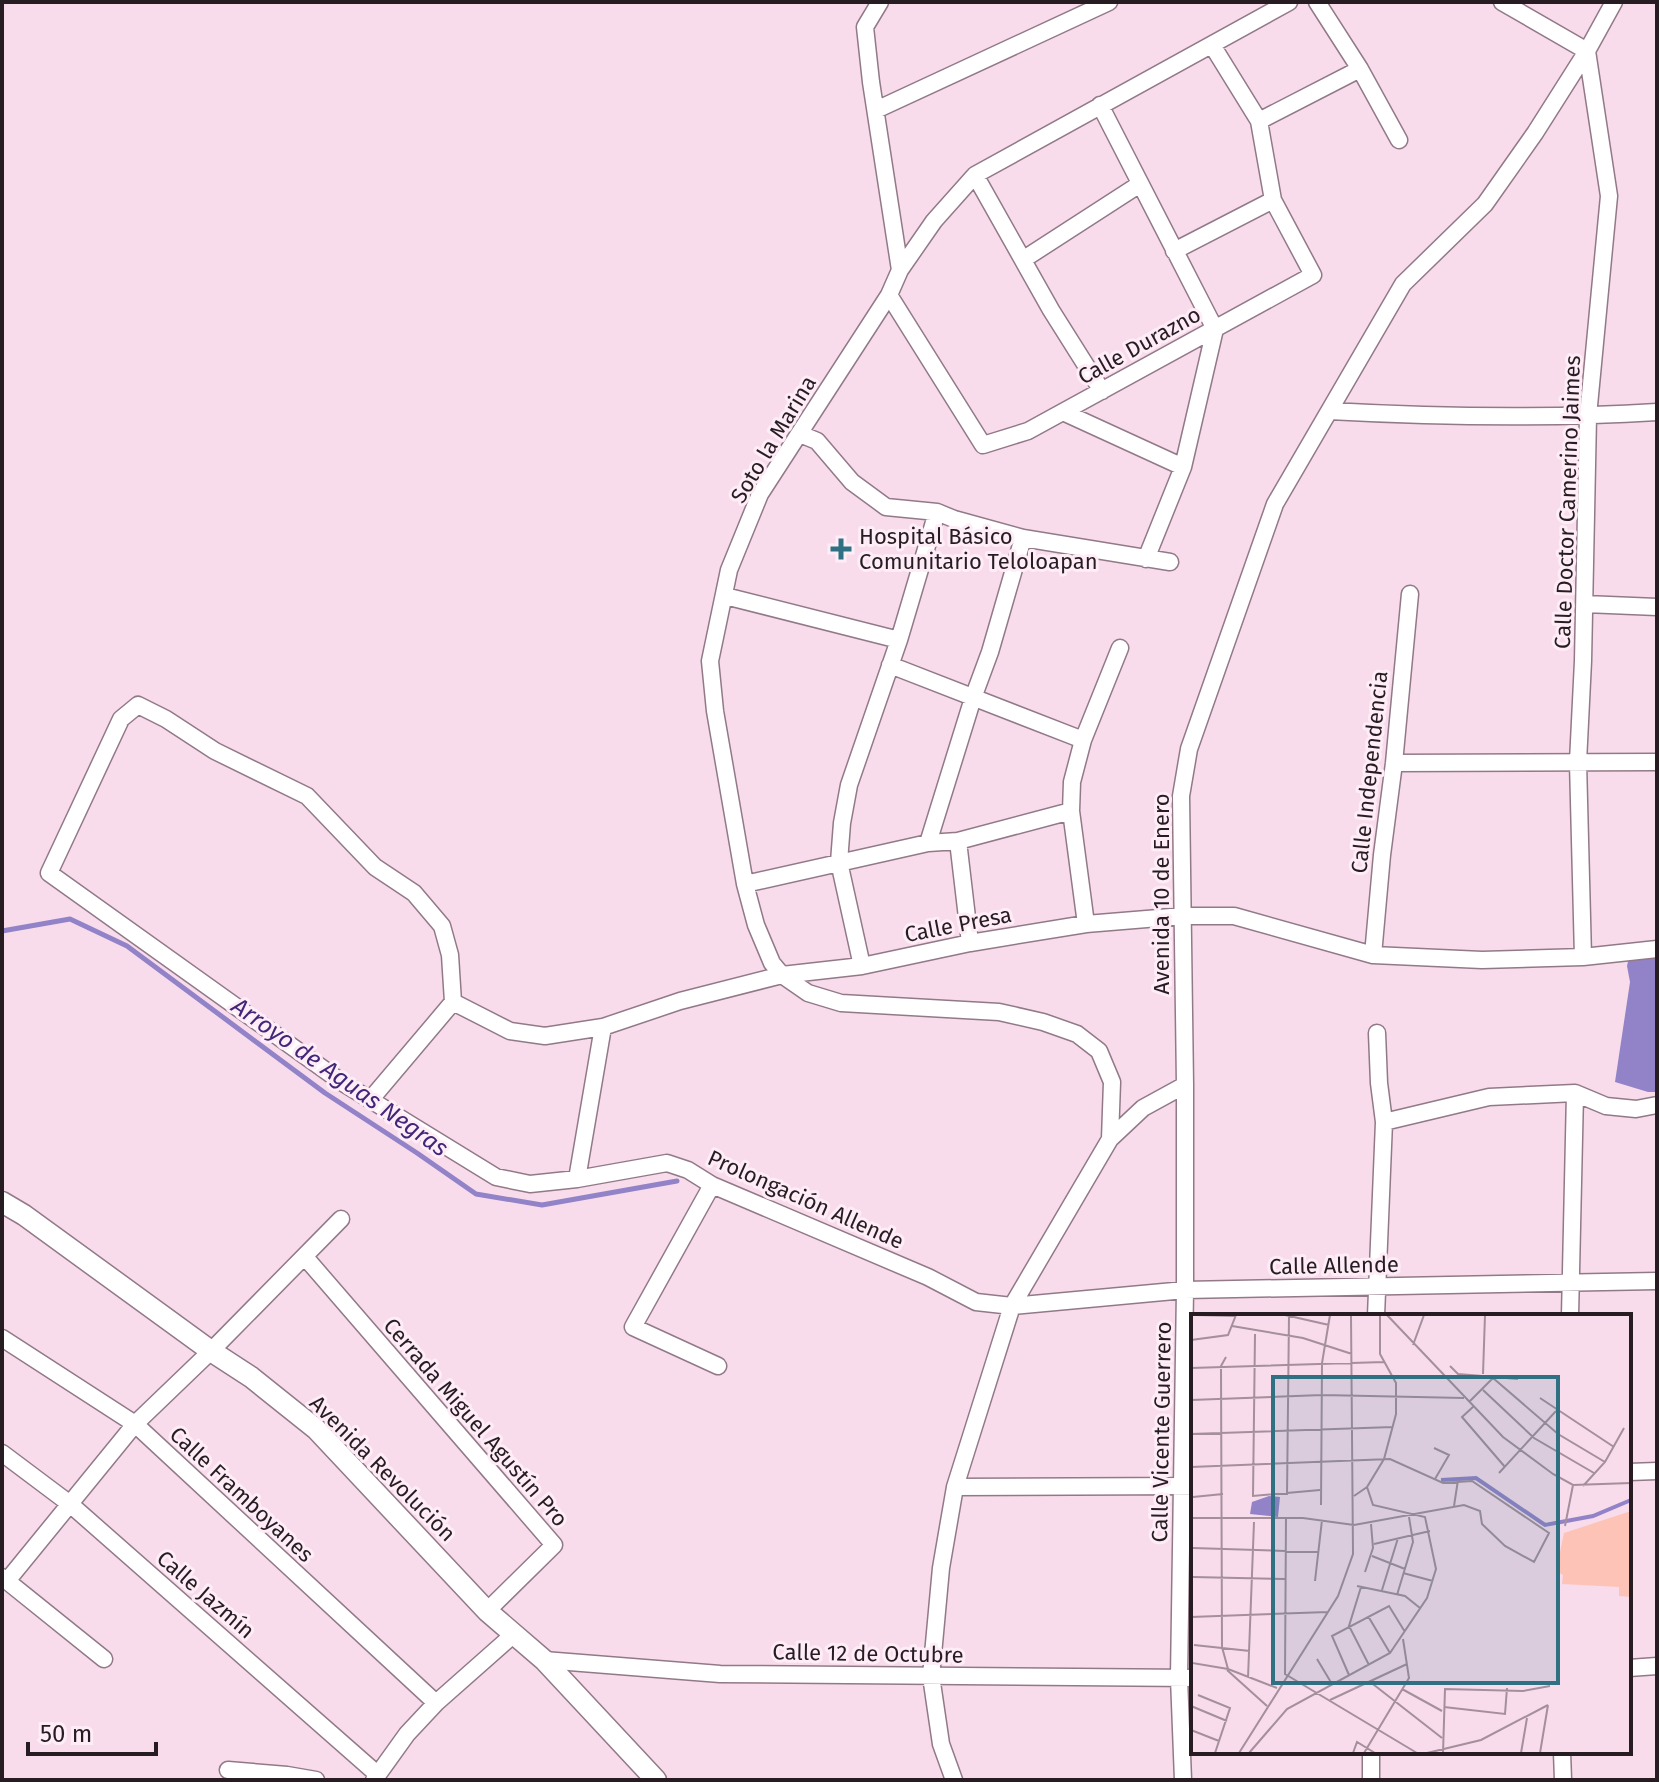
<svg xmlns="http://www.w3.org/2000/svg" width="1659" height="1782" viewBox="0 0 1659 1782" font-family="'Fira Sans',sans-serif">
  <rect width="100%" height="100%" fill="#f8dcec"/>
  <path fill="#9283c8" d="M1657,954v138h-9l-33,-10 15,-100 -3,-16 2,-9z"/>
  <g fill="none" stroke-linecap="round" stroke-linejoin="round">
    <path stroke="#9283c8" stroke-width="5" d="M2,931l68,-12 57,27 198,147 92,60 59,41 66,11 135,-24"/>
    <defs>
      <path id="minor" d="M880,2l-15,25 6,55 29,188
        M1317,2l43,67 39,71
        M1502,2l85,49 22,145 -21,220 -5,245 -5,101 5,195
        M1100,105l115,224 -32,138 -37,92
        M876,110l233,-108
        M1259,121l101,-52
        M975,175l76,135 51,81
        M1174,251l99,-51
        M1024,259l116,-75
        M889,295l94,150 45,-14 285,-156 -40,-75 -14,-79 -47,-76
        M1329,411c110,6 219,8 328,1
        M1063,412l120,55
        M800,434l17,7 35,41 34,25 51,5 17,7 69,19 147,24
        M725,596l174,44
        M1585,604l72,3
        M890,665l193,75
        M1394,763l263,-1
        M958,841l12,102
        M928,843l45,-145 17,-46 33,-114
        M745,884l183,-41 30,-2 113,-30
        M1086,924l-15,-113 1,-29 11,-42 37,-92
        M1657,949l-74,8 -101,3 -109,-5 -139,-39h-51l-97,8 -116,19 -108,23 -80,9 -102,26 -77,26 -58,9 -35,-5 -57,-29 -3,-47 -8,-29 -28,-33 -39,-26 -68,-71 -92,-45 -49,-32 -28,-14 -17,14 -72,154 294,210 153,94 34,7 47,-5 90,-16 21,7 24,15 216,92 48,25 36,4 173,-16 472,-9
        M1373,955l9,-100 12,-92 16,-169
        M862,966l-23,-104 3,-39 7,-38 50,-145 38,-128
        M371,1099l82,-97
        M1384,1122l105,-25 86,-4 31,13 30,3 21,-4
        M1110,1139l2,-57 -13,-31 -22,-17 -34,-12 -44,-10 -158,-9 -33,-10 -26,-18 -10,-12 -16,-38 -11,-41 -30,-173 -5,-50 19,-91 31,-76 129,-199 11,-25 34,-49 41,-46 314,-173
        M577,1179l26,-152
        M712,1185l-79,142 85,39
        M305,1257l249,288 -67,66
        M1376,1316l8,-194 -5,-39 -2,-50
        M1570,1316l5,-223
        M2,1338l133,86 301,279
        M2,1453l68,51 307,270
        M1629,1472l28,-1
        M955,1487l236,-1
        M2,1577l102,82
        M7,1581l128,-157 76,-73 130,-132
        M544,1660l176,14 473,4
        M1629,1668l28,-2
        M1371,1752v28
        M1562,1752l1,28
        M228,1770l59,5 29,5
        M374,1780l33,-46 29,-31 78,-69
        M954,1780l-13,-36 -10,-68 10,-108 14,-81 57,-181 98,-167 33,-31 42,-23
        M1183,1780l-4,-102 6,-388v-205l-4,-289 8,-47 86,-245 128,-220 82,-80 50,-71 52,-82 27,-49"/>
      <path id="tertiary" d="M2,1202l22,13 187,136 40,26 65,52 171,182 57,49 112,120"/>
    </defs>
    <use href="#minor" stroke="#927988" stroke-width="19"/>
    <use href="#tertiary" stroke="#927988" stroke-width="23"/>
    <use href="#minor" stroke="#fff" stroke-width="16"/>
    <use href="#tertiary" stroke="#fff" stroke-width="20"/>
  </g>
  <path fill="#2f7183" stroke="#feedf6" stroke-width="3" d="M837 537h8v8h8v8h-8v8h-8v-8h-8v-8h8z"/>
  <g text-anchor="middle" stroke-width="6" stroke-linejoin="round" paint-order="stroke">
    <g font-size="22" fill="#261c22" stroke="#feedf6">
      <text transform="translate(1139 345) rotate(-29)" y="8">Calle Durazno</text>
      <text transform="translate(773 439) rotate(-59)" y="8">Soto la Marina</text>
      <text transform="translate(1567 502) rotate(-88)" y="8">Calle Doctor Camerino Jaimes</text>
      <text transform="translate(1369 772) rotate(-84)" y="8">Calle Independencia</text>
      <text transform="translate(1161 894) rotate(-90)" y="8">Avenida 10 de Enero</text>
      <text transform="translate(958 924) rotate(-11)" y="8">Calle Presa</text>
      <text transform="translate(806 1199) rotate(24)" y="8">Prolongación Allende</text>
      <text transform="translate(1334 1265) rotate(-1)" y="8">Calle Allende</text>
      <text transform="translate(476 1422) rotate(49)" y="8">Cerrada Miguel Agustín Pro</text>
      <text transform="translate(1161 1432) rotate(-89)" y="8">Calle Vicente Guerrero</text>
      <text transform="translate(383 1468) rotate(45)" y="8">Avenida Revolución</text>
      <text transform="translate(242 1494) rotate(43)" y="8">Calle Framboyanes</text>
      <text transform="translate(206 1594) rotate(41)" y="8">Calle Jazmín</text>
      <text transform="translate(868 1653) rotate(1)" y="8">Calle 12 de Octubre</text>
    </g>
    <g font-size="22" fill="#261c22" stroke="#feedf6" text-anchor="start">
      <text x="859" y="544">Hospital Básico<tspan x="859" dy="25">Comunitario Teloloapan</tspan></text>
    </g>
    <g font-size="24" font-style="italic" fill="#412779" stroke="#feedf6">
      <text transform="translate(340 1077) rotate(35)" y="8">Arroyo de Aguas Negras</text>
    </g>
  </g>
  <g transform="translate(1191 1314)">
    <rect width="440" height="440" fill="#f8dcec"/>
    <path d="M440,197v86l-12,-1v-9l-57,-3 1,-9 -7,-4 8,-38z" fill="#fec3b7"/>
    <path d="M78,182l11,1 -2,20 -28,-3 2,-12z" fill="#9283c8"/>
    <path fill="none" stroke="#9283c8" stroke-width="4" d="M250,166l35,-2 69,47 48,-9 38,-16"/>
    <path fill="none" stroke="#a48f9b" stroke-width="2" d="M5,1l39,1M94,1l44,10M196,1l116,122 50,37 20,11 58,-2M41,12l71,12 49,16M64,20l-2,162 67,-6M0,26l37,-5 8,-20M222,31l11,-30M35,43l-5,9 1,281 6,22M259,52l8,8 60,5M0,54l193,-6M292,60l2,-59M302,64l65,56 47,28M292,76l51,48 60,35M349,84l74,49M0,86l131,-5 142,3M278,88l24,-24M283,92l-12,11 43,50M0,120l202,-7M243,134l15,7 -14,24M0,153l199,-8 53,24 29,-2 77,52 -15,29 -29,-16 -23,-22 -2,-13 -16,-6 -110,20 -51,-7h-112M308,159l57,-62M0,163v37M392,172l22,-24 19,-34M96,181l2,-180M163,182l13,-9 17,-28 12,-45v-31l-16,-29v-39M2,183l30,-3M130,191l1,-142 8,-48M263,192l4,-26M95,204l-1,156 132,79M374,212l8,-41M0,213l1,136 36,6 49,19M183,230l56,-13M2,234l125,4M181,242l33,13M174,258l8,-24 -2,-24M212,259l30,8M2,263l92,2M124,267l7,-61M166,272l48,10 15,12M170,273l-12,39 20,39M191,276l16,-52M206,281l16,-53 -4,-25M177,302l22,37M0,303l137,-5M3,331l56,6M126,345l15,25M36,356l40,36M158,361l-17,-39 57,-30 16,26M57,364l6,-156M178,367l73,57M211,375l40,22M7,381l32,13 -15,45M139,386l77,-36M0,392l36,15M253,393l61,7 2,-26M0,416l28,11M48,439l99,-157 15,-42 -2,-239M58,439l38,-44 103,-56 37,-55 9,-29 -11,-52 -52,-12 -6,-18M162,439l4,-11 18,11M173,439l45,-75 -6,-39M236,439l54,-13 67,-35M252,439l2,-64 78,2 27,-5M330,439l6,-35M349,439l8,-48"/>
    <path fill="#2f7183" fill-opacity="0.15" stroke="#2f7183" stroke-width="4" d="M82,63h285v306h-285z"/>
    <rect width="440" height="440" fill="none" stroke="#261c22" stroke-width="4"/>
  </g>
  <rect width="1659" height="1782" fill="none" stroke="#261c22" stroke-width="8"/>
  <path d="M28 1742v12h128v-12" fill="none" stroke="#261c22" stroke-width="4"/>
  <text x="40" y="1742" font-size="24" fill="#261c22" stroke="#feedf6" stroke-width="6" paint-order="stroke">50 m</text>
</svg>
